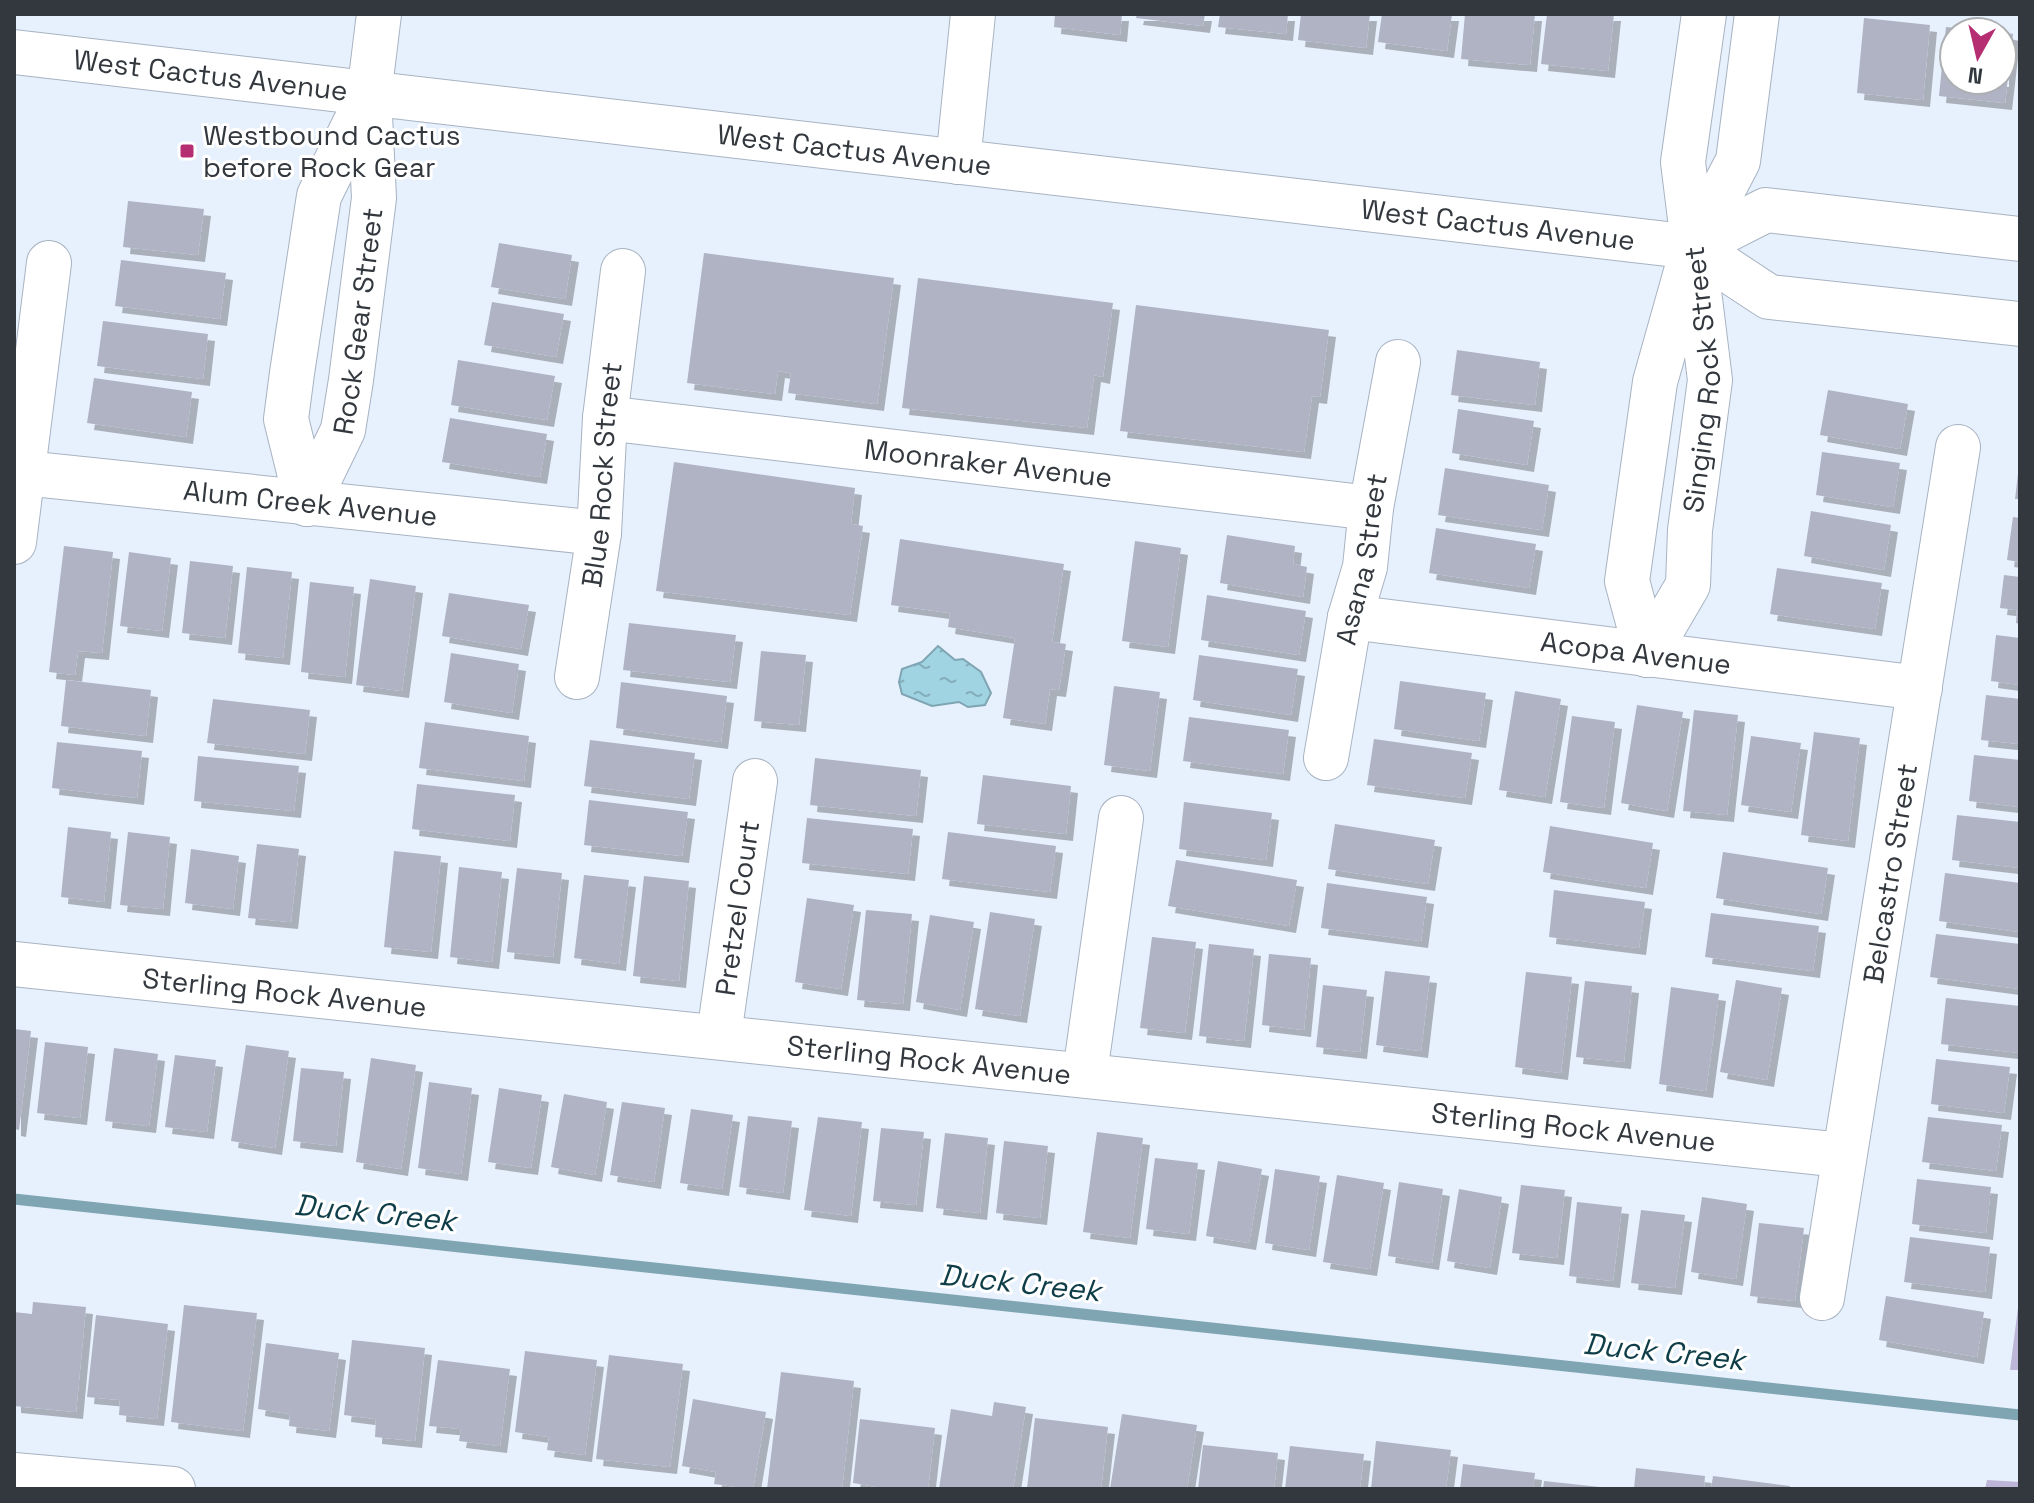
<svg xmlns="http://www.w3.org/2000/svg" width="2034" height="1503" viewBox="0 0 2034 1503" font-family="'Space Grotesk',sans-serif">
  <defs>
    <pattern id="water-ripples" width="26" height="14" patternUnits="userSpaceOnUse" patternTransform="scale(2)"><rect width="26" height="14" fill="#a0d4e3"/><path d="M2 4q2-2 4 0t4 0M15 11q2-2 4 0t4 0" fill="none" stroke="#83adb9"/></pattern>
    <filter id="shadow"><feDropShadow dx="7" dy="7" stdDeviation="0" flood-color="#0004"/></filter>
  </defs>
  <rect width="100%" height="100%" fill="#e7f0fd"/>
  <path fill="#beb6d8" d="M2020,1292v78h-10z
    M1987,1480l33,2v7h-35z"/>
  <path fill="url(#water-ripples)" stroke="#7fa5b2" stroke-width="2" d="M938,646l17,14 8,-1 18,13 10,21 -6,12 -17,2 -9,-5 -27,4 -30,-12 -3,-12 3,-13 20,-7z"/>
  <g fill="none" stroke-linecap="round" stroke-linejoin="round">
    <path stroke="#7fa5b2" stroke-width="11" d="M14,1199l2006,216"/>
  </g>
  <path fill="#afb3c4" filter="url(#shadow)" d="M1055,14h67l-2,21 -66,-8z
    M1137,14h68l-2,12 -67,-8z
    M1220,14h68l-2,20 -68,-7z
    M1301,14h69l-4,34 -68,-8z
    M1382,14h70l-5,37 -69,-9z
    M1465,14h70l-5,51 -69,-6z
    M1547,14h67l-6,57 -67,-7z
    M1864,18l66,7 -7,75 -66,-7z
    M1946,27l31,3 -23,2v48h48v-48l11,2 -8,69 -66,-7z
    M128,201l76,8 -6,46 -75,-8z
    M499,243l73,12 -7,44 -74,-12z
    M704,253l190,25 -17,126 -89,-11 3,-20 -13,-2 -3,23 -88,-11z
    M121,260l105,13 -6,46 -105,-13z
    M918,278l195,25 -10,74 -9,-2 -7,53 -185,-20z
    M492,302l72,12 -8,43 -72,-12z
    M1136,305l193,25 -9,67 -8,-1 -8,56 -184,-21z
    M103,321l105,13 -5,45 -106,-13z
    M1457,350l83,12 -5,43 -84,-10z
    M458,360l97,16 -8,44 -96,-15z
    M94,378l98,14 -6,45 -99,-14z
    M1828,390l80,14 -8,45 -80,-14z
    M1458,409l76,12 -7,44 -75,-12z
    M450,418l97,16 -7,43 -98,-15z
    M1822,452l78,11 -7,44 -77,-12z
    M674,462l181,26 -4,36 12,2 -13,89 -194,-24z
    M1445,468l104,17 -7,45 -104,-15z
    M2018,474h2v25h-5z
    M1811,511l80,14 -7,45 -80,-14z
    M2013,517l7,1v44l-13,-2z
    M1436,528l100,16 -7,44 -100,-15z
    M1227,535l68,11 -2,18 14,3 -4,30 -83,-14z
    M900,539l164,25 -12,78 14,2 -7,46 -9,-1 -5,35 -42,-6 12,-80 -67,-11 2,-14 -59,-8z
    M1135,541l46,7 -13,99 -46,-6z
    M64,546l49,6 -11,101 -24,-2 -3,24 -26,-3z
    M129,552l42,6 -9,73 -42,-5z
    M190,561l43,5 -8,72 -43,-5z
    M247,567l45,5 -9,86 -45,-5z
    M1777,568l105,15 -7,46 -105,-15z
    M2004,575l16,2v47l-4,-1 1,-13 -17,-2z
    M370,579l46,7 -14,105 -46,-6z
    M310,582l44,5 -9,90 -44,-5z
    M449,593l80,12 -8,44 -79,-13z
    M1207,595l99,16 -7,44 -98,-15z
    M629,623l107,12 -6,47 -107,-12z
    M1996,635l24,3v47l-29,-4z
    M761,651l45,4 -7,70 -45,-4z
    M451,653l68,11 -7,49 -68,-11z
    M1199,655l99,14 -7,46 -98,-15z
    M66,680l85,10 -5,46 -85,-10z
    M1400,681l86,12 -7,48 -85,-12z
    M621,682l106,14 -6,46 -105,-14z
    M1114,686l46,6 -10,79 -46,-6z
    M1515,691l46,8 -16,98 -46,-7z
    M1986,695l34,4v45l-39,-4z
    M213,699l97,11 -5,44 -98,-11z
    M1637,705l46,7 -16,99 -46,-8z
    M1694,710l44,5 -11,100 -44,-4z
    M1572,716l43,6 -11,86 -44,-6z
    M1189,717l100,13 -6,44 -100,-13z
    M425,722l104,14 -5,45 -105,-13z
    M1814,732l46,6 -12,103 -47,-6z
    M1751,736l50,7 -10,69 -50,-7z
    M1374,739l98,14 -7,45 -98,-13z
    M590,740l105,13 -6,46 -105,-13z
    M57,742l85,9 -5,47 -85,-10z
    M1974,755l46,5v47l-51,-6z
    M198,756l101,10 -5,45 -100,-10z
    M815,758l106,12 -5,46 -106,-11z
    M983,775l88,11 -5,48 -89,-10z
    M417,784l98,11 -5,46 -98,-12z
    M589,800l99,12 -6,44 -98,-11z
    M1184,802l88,11 -6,47 -87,-11z
    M1957,815l63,7v46l-68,-8z
    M807,818l106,11 -5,45 -106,-11z
    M1335,824l100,16 -7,44 -100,-15z
    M1550,826l103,17 -7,45 -103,-16z
    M68,827l43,5 -7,70 -43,-5z
    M128,832l42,5 -7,72 -43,-4z
    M948,832l108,14 -6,46 -108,-13z
    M257,844l42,5 -8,73 -43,-4z
    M191,849l48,7 -6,53 -48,-6z
    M394,851l47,5 -10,96 -47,-5z
    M1723,852l105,16 -7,46 -105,-16z
    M1176,860l121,20 -8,46 -121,-20z
    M459,867l43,5 -10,90 -42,-5z
    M517,868l45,5 -9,84 -46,-5z
    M1945,873l75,10v49l-81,-11z
    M584,875l45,5 -10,84 -45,-6z
    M644,876l45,5 -10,100 -46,-5z
    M1327,883l100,14 -6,44 -100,-13z
    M1554,890l91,12 -6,46 -90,-11z
    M807,898l47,7 -13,84 -46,-7z
    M866,910l46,4 -9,90 -46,-4z
    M990,912l45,7 -15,97 -45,-7z
    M1711,913l108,13 -6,45 -108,-14z
    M930,915l44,7 -14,88 -44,-8z
    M1936,934l84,10v45l-90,-12z
    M1152,937l44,5 -11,91 -45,-5z
    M1209,944l45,5 -10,92 -45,-5z
    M1269,954l42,4 -7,72 -42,-5z
    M1385,971l45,5 -9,75 -45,-6z
    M1526,972l46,5 -11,96 -46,-6z
    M1736,980l46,8 -15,92 -47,-8z
    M1585,981l47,5 -8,76 -48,-5z
    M1323,985l44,5 -7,62 -44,-5z
    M1671,987l48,7 -13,97 -47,-7z
    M1946,998l74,8v47l-79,-9z
    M14,1029l17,2 -12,99 -5,-1z
    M45,1042l43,5 -8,71 -43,-5z
    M246,1045l43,6 -14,97 -44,-7z
    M114,1048l44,6 -9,72 -44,-5z
    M175,1055l41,5 -9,72 -42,-5z
    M371,1058l45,7 -15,104 -45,-7z
    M1936,1059l74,8 -6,46 -73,-9z
    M301,1068l43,4 -8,74 -43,-5z
    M429,1082l43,6 -11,86 -43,-6z
    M499,1088l43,7 -11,73 -43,-6z
    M564,1094l43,8 -12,73 -44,-8z
    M622,1102l43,6 -11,74 -44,-7z
    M691,1109l42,6 -11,74 -42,-6z
    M748,1116l44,5 -9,72 -44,-6z
    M818,1117l44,5 -11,94 -47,-6z
    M1928,1117l74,8 -6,46 -74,-9z
    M881,1128l43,4 -8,73 -43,-4z
    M1097,1132l46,6 -13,100 -47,-6z
    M945,1133l43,5 -8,75 -44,-5z
    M1004,1141l44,5 -8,72 -44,-5z
    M1155,1158l43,5 -9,71 -43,-5z
    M1218,1161l44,8 -13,74 -43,-7z
    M1275,1169l45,7 -11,74 -44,-7z
    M1337,1175l47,8 -14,86 -47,-7z
    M1917,1179l74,8 -5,46 -74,-9z
    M1399,1182l44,7 -11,74 -44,-7z
    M1521,1185l44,5 -8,68 -45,-5z
    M1459,1189l43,8 -12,71 -43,-7z
    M1702,1197l45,7 -11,75 -45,-7z
    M1577,1202l45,5 -9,74 -44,-5z
    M1641,1210l44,5 -10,73 -44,-5z
    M1759,1223l45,5 -9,73 -45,-5z
    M1910,1237l80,10 -5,45 -81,-10z
    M1886,1296l98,16 -7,45 -98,-17z
    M33,1302l53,5 -10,105 -62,-6v-94l18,2z
    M184,1305l73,8 -14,118 -72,-9z
    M96,1315l72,9 -11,95 -38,-4 1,-15 -33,-3z
    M352,1340l73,8 -10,93 -40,-4 1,-18 -32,-4z
    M266,1343l73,10 -10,78 -40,-5 1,-12 -32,-5z
    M525,1351l72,9 -12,95 -38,-5 2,-13 -34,-5z
    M609,1355l74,9 -13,103 -74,-8z
    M438,1360l72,9 -10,77 -41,-5 2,-12 -32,-3z
    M781,1372l73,9 -12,108h-75z
    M693,1399l73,13 -13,77 -39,-5 2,-12 -34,-6z
    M994,1402l32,5 -13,82h-74l12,-80 41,7z
    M1122,1414l75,11 -10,64h-77z
    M1035,1418l73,9 -7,62h-74z
    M860,1419l75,9 -7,61h-39l-36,-6z
    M1376,1441l75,9 -5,39h-75z
    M1203,1445l75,8 -4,36h-76z
    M1290,1446l74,8 -4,35h-75z
    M1463,1464l72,9 -2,16h-73z
    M1636,1468l69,8 -1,13h-70z
    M1713,1476l77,10v3h-79z
    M1544,1481l56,6v2h-57z"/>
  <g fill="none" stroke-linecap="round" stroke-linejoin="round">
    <defs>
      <g id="minor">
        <path d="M958,162l15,-148"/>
        <path id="s1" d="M605,418l766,90"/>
        <path id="s2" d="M24,473l575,60"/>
        <path id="s3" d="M307,504l36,-74 8,-50 23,-182 -5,-103 10,-81"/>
        <path d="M307,504l-21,-85 6,-46 27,-177 49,-99"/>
        <path d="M14,542l35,-279"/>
        <path id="s4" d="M1350,617l570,71"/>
        <path d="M1647,655l-20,-74 28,-199 38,-135 45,-86 19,-147"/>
        <path id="s5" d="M1647,655l41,-70 2,-55 20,-150 -27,-218 21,-148"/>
        <path id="s6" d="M577,677l22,-144 6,-115 18,-147"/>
        <path id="s7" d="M1326,758l24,-141 15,-50 6,-59 27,-146"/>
        <path id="s8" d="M14,964l1828,191"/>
        <path id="s9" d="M719,1035l36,-254"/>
        <path d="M1085,1073l36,-255"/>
        <path id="s10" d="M1822,1298l136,-851"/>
        <path d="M14,1475l159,14"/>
      </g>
      <g id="major">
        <path id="s11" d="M14,52l1679,195 76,50 251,27"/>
        <path d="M1693,247l73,-37 254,29"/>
      </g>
    </defs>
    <use href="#minor" stroke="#a8b3c2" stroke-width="46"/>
    <use href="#major" stroke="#a8b3c2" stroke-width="46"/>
    <use href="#minor" stroke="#fff" stroke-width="44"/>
    <use href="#major" stroke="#fff" stroke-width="44"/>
  </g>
  <rect fill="#b52e71" stroke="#fff" stroke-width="3" x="179" y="143" width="16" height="16" rx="4"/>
  <g text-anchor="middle" stroke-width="6" stroke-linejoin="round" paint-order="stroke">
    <g font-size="28" fill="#33383e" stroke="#fff">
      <text dy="10" stroke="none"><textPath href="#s11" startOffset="198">West Cactus Avenue</textPath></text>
      <text dy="10" stroke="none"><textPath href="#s11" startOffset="846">West Cactus Avenue</textPath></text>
      <text dy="10" stroke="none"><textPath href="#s11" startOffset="1494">West Cactus Avenue</textPath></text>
      <text dy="10" stroke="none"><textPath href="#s3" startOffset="192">Rock Gear Street</textPath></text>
      <text dy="10" stroke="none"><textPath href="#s5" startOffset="288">Singing Rock Street</textPath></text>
      <text dy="10" stroke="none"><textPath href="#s1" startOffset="386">Moonraker Avenue</textPath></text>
      <text dy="10" stroke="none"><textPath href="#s6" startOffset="204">Blue Rock Street</textPath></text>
      <text dy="10" stroke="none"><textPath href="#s2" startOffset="288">Alum Creek Avenue</textPath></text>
      <text dy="10" stroke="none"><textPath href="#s7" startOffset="202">Asana Street</textPath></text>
      <text dy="10" stroke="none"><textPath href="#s4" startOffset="288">Acopa Avenue</textPath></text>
      <text dy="10" stroke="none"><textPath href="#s10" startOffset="430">Belcastro Street</textPath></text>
      <text dy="10" stroke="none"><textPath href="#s9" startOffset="128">Pretzel Court</textPath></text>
      <text dy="10" stroke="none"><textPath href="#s8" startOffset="272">Sterling Rock Avenue</textPath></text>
      <text dy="10" stroke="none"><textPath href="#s8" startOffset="920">Sterling Rock Avenue</textPath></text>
      <text dy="10" stroke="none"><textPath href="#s8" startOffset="1568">Sterling Rock Avenue</textPath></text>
    </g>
    <g font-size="28" fill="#33383e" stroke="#fff" text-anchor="start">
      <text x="203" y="145">Westbound Cactus<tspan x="203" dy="32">before Rock Gear</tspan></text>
    </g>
    <g font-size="30" font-style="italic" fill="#0f3e49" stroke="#fff">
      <text transform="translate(375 1213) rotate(6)" y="10">Duck Creek</text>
      <text transform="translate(1020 1283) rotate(6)" y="10">Duck Creek</text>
      <text transform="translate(1664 1352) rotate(6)" y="10">Duck Creek</text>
    </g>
  </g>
  <rect width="2034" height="1503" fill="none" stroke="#33383e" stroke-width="32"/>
  <g transform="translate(1978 56) rotate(188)"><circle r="38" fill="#ffffff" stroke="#adafb2" stroke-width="2"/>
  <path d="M0-6L14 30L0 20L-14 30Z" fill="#b52e71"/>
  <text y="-12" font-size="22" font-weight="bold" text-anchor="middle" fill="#33383e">N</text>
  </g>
</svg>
